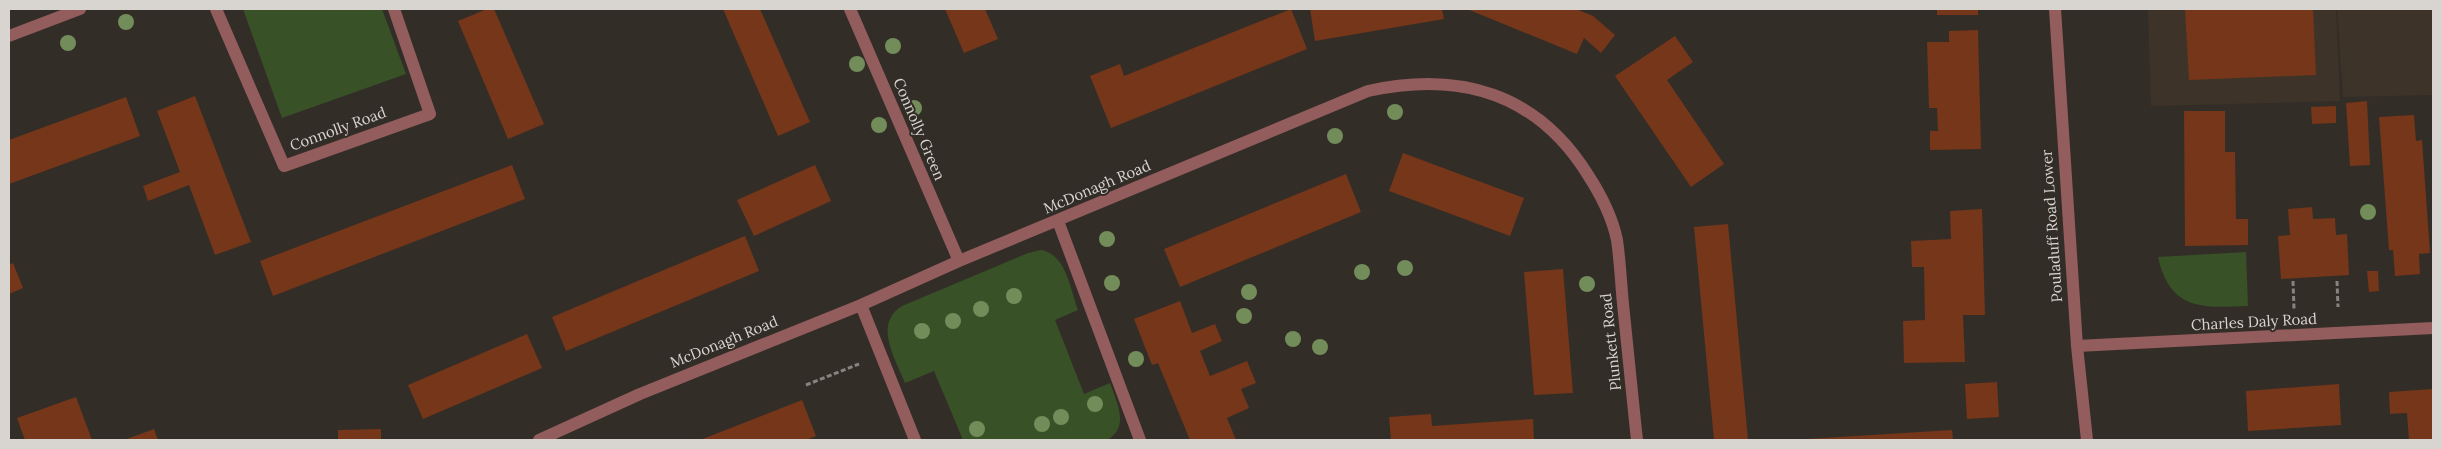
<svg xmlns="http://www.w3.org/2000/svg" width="2442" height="449" viewBox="0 0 2442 449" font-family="Lora,serif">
  <rect width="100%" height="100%" fill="#332d28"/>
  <path fill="#3e3329" d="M2148,9h188l4,92 -189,5z
    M2337,9h96v86l-90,2z"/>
  <path fill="#385127" d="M243,9h139l24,65 -124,44z
    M1041,250c25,4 29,38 37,60l-23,10 29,74 26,-11c7,20 20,44 -3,57h-144l-29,-69 -29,12c-10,-25 -32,-59 -3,-77l126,-53z
    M2246,252l2,54c-45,2 -78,5 -90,-49z"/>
  <path fill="#753619" d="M487,9h7l50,115 -36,15 -50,-118z
    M723,9h37l50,113 -32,14z
    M945,9h40l13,30 -34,14z
    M1291,9l16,40 -196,79 -21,-52 30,-12 4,12z
    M1310,9h132l2,10 -129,22z
    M1467,9h109l17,7 22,19 -14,18 -17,-15 -7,16z
    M1937,9h41v6h-41z
    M2185,9h128l3,66 -127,5z
    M1978,30l3,119 -51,1v-19h8l-1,-23h-8l-2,-66h22v-11z
    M1675,36l18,26 -26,18 57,84 -33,23 -76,-111z
    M195,96l56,146 -36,13 -26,-70 -41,16 -5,-15 37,-14 -23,-61z
    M126,97l14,39 -131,48v-44z
    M2367,101l3,64 -20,1 -4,-63z
    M2336,106v17l-24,1 -1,-17z
    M2184,111h41v41h10l1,67h12v26l-63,1z
    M2414,115l2,26 6,-1 8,113 -11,1 1,20 -25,2 -2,-26h-4l-10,-133z
    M1403,153l121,45 -14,38 -121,-45z
    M512,165l13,34 -252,97 -13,-35z
    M815,165l16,36 -77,35 -17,-36z
    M1346,174l15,38 -181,75 -16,-38z
    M2312,207l1,12 22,-1 1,17 11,-1 2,41 -68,4 -3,-43 12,-1 -2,-26z
    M1982,209l3,106h-22l2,47 -61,1 -1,-42 22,-1 -1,-53h-12l-1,-26 40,-2 -1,-28z
    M1728,224l20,216h-34l-20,-213z
    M745,236l14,35 -193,80 -14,-34z
    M13,263l10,25 -14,6v-29z
    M1563,269l10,124 -39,2 -10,-123z
    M2367,271h11l1,20 -10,1z
    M1180,301l12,32 23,-9 7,17 -22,10 10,25 37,-15 9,22 -15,6 8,19 -22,10 9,22h-46l-32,-77 -6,2 -18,-46z
    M527,334l15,34 -119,51 -15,-34z
    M1997,382l2,35 -32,2 -2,-35z
    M2339,384l2,41 -93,6 -2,-40z
    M2433,389v51h-24l-2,-27 -17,1 -1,-22z
    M76,397l16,43h-67l-8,-22z
    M802,400l14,36 -10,4h-106z
    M1431,414l1,12 101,-7 1,21h-143l-2,-23z
    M154,429l4,11h-34z
    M381,429v11h-43v-10z
    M1952,430l1,10h-145l-1,-1z"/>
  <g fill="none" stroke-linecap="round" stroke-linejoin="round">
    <path stroke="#88837e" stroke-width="3" stroke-dasharray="5 2.5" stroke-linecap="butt" d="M2293,281l1,28
      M2337,281l1,26
      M806,385l53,-21"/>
    <path stroke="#925d5c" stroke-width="12" d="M216,9l68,157 146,-52 -36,-105
      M850,9l109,252
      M2055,9l22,337 10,94
      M9,36l71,-27
      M1058,221l82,219
      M861,305l54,135
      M2077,346l356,-18
      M539,440l101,-46 221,-89 98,-44 409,-170c91,-20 169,2 220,84 13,20 24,41 29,65 3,21 4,43 6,64 5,46 9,91 14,136"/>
  </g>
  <g fill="#738d5a">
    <circle cx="126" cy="22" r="8"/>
    <circle cx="68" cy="43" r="8"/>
    <circle cx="893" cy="46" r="8"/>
    <circle cx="857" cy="64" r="8"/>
    <circle cx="914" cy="108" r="8"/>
    <circle cx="1395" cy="112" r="8"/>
    <circle cx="879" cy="125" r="8"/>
    <circle cx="1335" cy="136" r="8"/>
    <circle cx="2368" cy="212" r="8"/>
    <circle cx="1107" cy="239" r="8"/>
    <circle cx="1405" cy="268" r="8"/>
    <circle cx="1362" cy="272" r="8"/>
    <circle cx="1112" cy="283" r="8"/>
    <circle cx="1587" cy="284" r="8"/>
    <circle cx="1249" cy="292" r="8"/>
    <circle cx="1014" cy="296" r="8"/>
    <circle cx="981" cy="309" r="8"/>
    <circle cx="1244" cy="316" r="8"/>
    <circle cx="953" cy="321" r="8"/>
    <circle cx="922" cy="331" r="8"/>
    <circle cx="1293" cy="339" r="8"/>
    <circle cx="1320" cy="347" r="8"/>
    <circle cx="1136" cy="359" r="8"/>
    <circle cx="1095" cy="404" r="8"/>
    <circle cx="1061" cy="417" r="8"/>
    <circle cx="1042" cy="424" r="8"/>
    <circle cx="977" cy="429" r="8"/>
  </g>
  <g text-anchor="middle" stroke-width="4" stroke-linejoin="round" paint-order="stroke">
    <g font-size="15" fill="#d8d4d0" stroke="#332d28">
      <text transform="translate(338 129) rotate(-20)" y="5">Connolly Road</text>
      <text transform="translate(919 129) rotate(67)" y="5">Connolly Green</text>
      <text transform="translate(1097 187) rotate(-23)" y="5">McDonagh Road</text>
      <text transform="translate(2052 226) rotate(-94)" y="5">Pouladuff Road Lower</text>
      <text transform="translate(2254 322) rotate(-3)" y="5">Charles Daly Road</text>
      <text transform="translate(724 342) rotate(-22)" y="5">McDonagh Road</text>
      <text transform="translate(1611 342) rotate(-96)" y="5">Plunkett Road</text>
    </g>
  </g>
  <rect width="2442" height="449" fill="none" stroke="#d8d4d0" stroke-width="20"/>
</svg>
